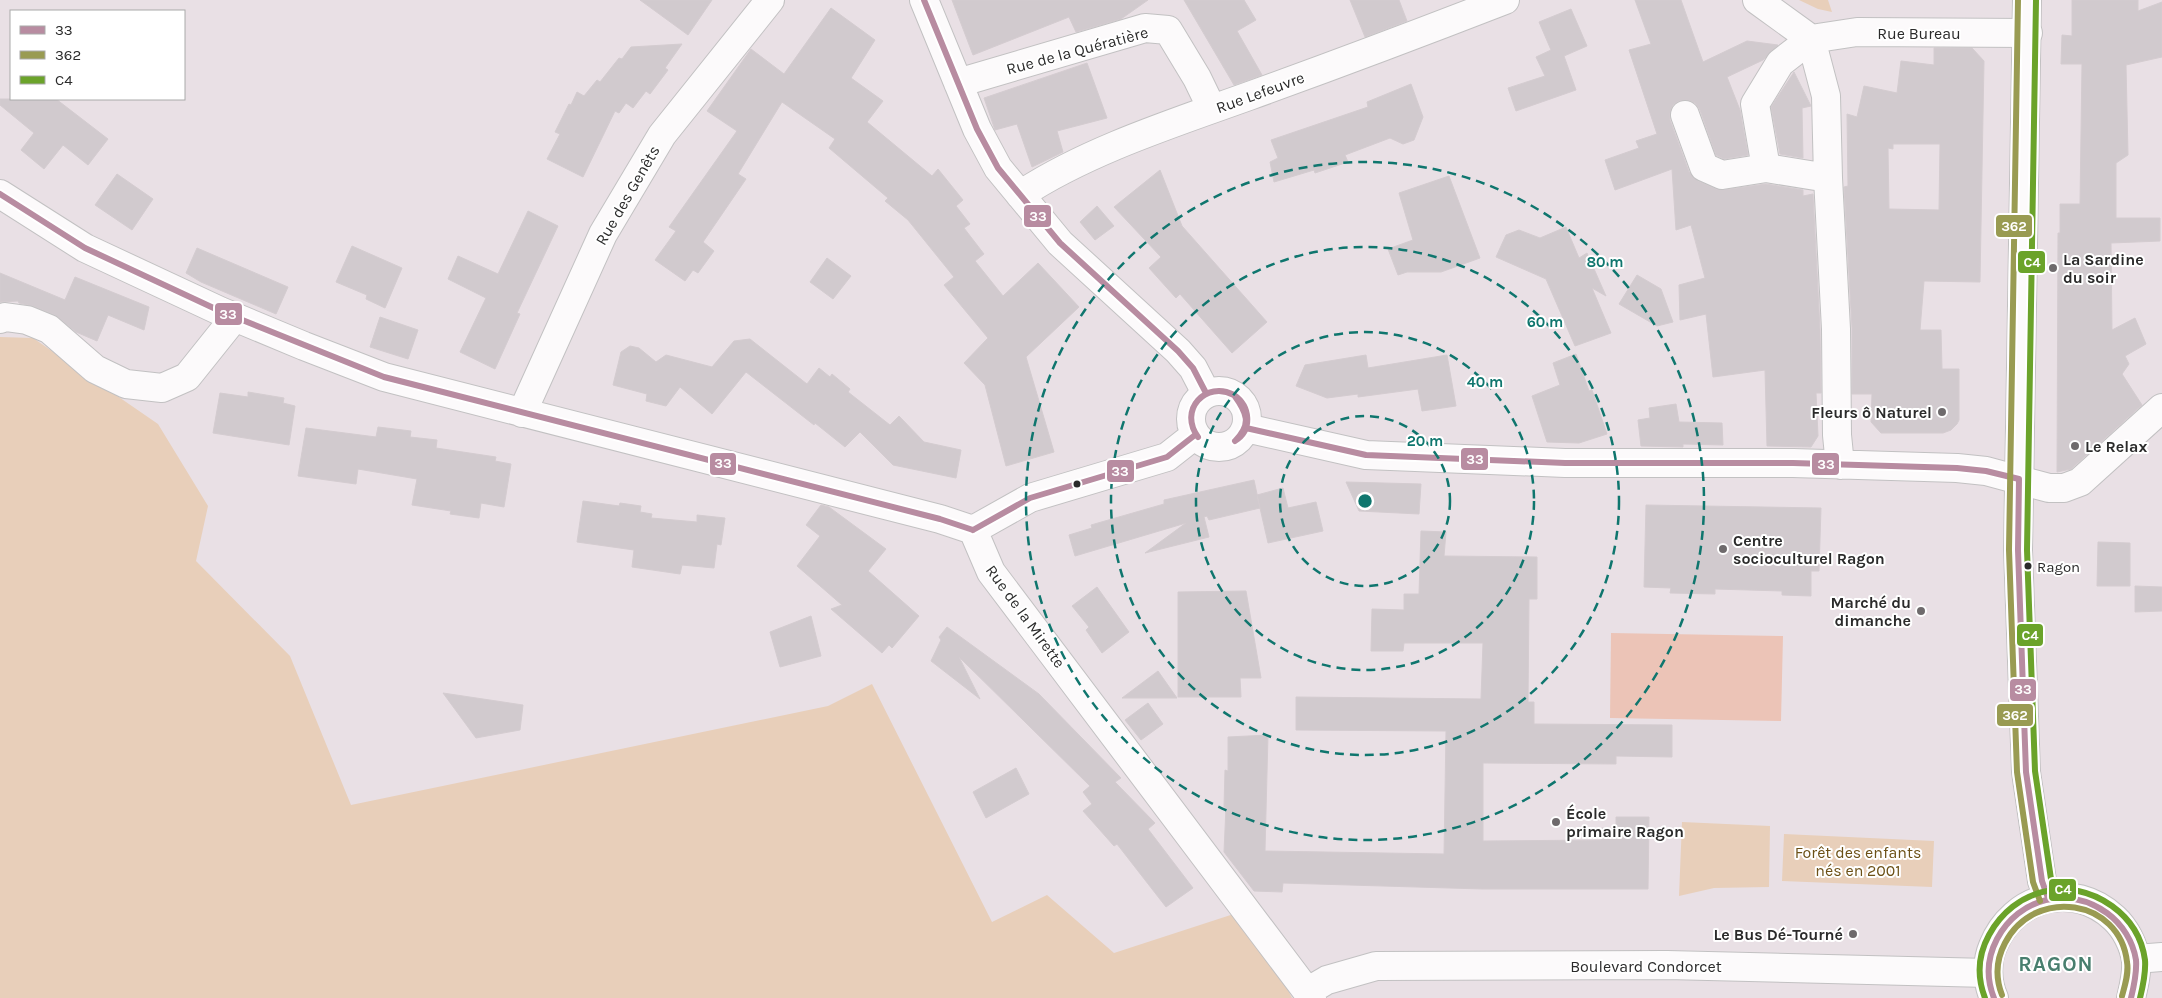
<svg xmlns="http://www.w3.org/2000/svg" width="2162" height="998" viewBox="0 0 2162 998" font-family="Karla,sans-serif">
  <rect width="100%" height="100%" fill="#e9e0e5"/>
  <path fill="#e8cfba" d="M1799,0h29l4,12 -14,-3z
    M0,337l33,1 125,86 50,82 -12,55 94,95 61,149 477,-99 44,-22 120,238 55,-27 67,58 132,-43 46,88h-1292z
    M1682,822l88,4 -1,61 -55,1 -35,8z
    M1784,834l150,7 -2,46 -150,-6z"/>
  <path fill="#ecc4b7" d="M1611,633l172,3 -2,85 -171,-3z"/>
  <path fill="#d1cace" stroke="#d4ccd0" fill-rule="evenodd" d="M640,0h72l-24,35z
    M952,0h196l-27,19 -45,13 -7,-15 -96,38z
    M1184,0h60l12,20 -19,11 25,44 -28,10z
    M1350,0h49l8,21 -42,16z
    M1635,0h46l22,62 44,-21 31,4 -15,15 -36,17 13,33 8,45 -24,4 -8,-4 -16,-45 -5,-7 -8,-3 -8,1 -6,4 -3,8v7l19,52 9,9 18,8 8,1 42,-6 37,6v6l10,-2 7,135 1,64h-5l2,43 -7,11 -44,-1 -2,-76 -52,7 -7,-63 -26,6 -1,-35 26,-7 -14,-53 -15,5 -4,-61 -57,21 -10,-30 34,-12 -3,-7 21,-7 -28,-84 22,-6z
    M2072,0h66v11l24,-9v55l-36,8 2,90 -12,8v55h44v23l-49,2 1,87 23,-12 11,26 -21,12 4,8 -7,10 20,31 -71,64 -14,3 1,-239h2v-29h20l2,-140h-21l1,-29 10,1z
    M831,8l44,32 -24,38 32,23 -16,21 65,54 6,-7 25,31 -7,6 14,18 -6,4 20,26 -9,7 28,35 35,-33 41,44 -53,50 28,95 -48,14 -21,-81 -21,-22 24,-25 -44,-53 10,-8 -46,-57 -23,-19 3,-3 -59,-50 6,-9 -53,-37 -44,72 8,5 -43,63 11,9 -16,22 -5,-3 -8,11 -30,-21 21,-29 -7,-4 68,-96 -30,-20 44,-62 33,25z
    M1571,9l16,37 -23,10 12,34 -60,21 -8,-23 37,-12 -9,-19 15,-7 -12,-28z
    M682,44l-17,24 3,2 -18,24 -4,-3 -13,17 -7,-5 -7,10 -4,-2 -32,66 -36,-18 13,-25 -5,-2 14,-28 2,1 6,-13 7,4 13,-16 3,2 19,-24 3,1 9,-12z
    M1934,48h38l12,13 -4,221 -56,-1 -4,49h21l1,39h17v51l-2,4 -6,6 -8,3h-62l-10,-11 1,-28h-20v-66l-8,-141 4,-1 -1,-72 10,3 7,-31 33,7 4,-32 33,4zM1893,144h47l-1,66 -50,-1 -1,-61 5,1z
    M1087,63l20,55 -50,13 6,21 -31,15 -15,-43 -22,6 -11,-32z
    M1794,72l17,34 -9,2 1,50 -23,-4 -9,-47z
    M1411,84l12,33 -9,23 -11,4 -13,-6 -45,17 3,7 -33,11 -1,-3 -40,12 -4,-20 8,-4 -7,-18 97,-33 -1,-5z
    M0,99h56l52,40 -20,26 -25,-20 -19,24 -23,-19 13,-17 -34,-28z
    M1160,170l22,56 85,96 -35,31 -52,-59 -4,4 -27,-30 12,-11 -47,-50z
    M117,174l36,25 -21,31 -37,-25z
    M1449,176l31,82 -39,14h-34l-9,3 -10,-26 25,-9 -14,-47z
    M1097,206l17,20 -19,14 -15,-18z
    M528,211l30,15 -41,87 3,1 -25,55 -35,-17 26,-54 -38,-19 10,-23 40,18z
    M1566,227l13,31 8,-5 19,43 -14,-8 19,45 -36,13 -29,-67 -50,-22 10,-22 13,-5 21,8z
    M352,246l50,22 -17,40 -19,-9 1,-4 -31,-13z
    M197,248l91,39 -12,27 -75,-32 -15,-9z
    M827,258l24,18 -18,23 -23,-17z
    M0,273l65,27 10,-23 74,30 -5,23 -36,-15 -11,26 -21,-9 -21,-17 -22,-9 -14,-3 -1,-2 -18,1z
    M1637,275l24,14 12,33 -16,4 -38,-22z
    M380,317l38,13 -10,29 -38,-12z
    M750,339l57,45 12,-16 11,9 2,-3 18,15 -2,3 42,33 9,-9 25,26 37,8 -5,28 -63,-13 -33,-33 -15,15 -30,-24 -1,2 -68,-53 -34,42 -32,-27 -14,19 -20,-5 1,-7 -34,-9 8,-33 9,-6 9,2 17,14 10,-7 46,12 22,-26z
    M1576,354l13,37 3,-1 15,44 -28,9 -32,-1 -15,-46 28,-11 -7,-22z
    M1366,355l2,13 79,-13 9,51 -34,5 -4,-22 -60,8v-3l-31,4 -31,-12 9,-21z
    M248,392l36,6 -1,5 12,3 -6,39 -76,-12 7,-40 28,4z
    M1676,404l3,18 43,1 1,22 -40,-1v3l-42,-1 -3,-26 12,-2 -1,-10z
    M378,427l33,4 -1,6 27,3 -1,8 60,9 -1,4 16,3 -7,43 -23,-4 -2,15 -29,-4 1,-3 -39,-6 5,-26 -59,-10 -2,15 -58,-8 8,-48 70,9z
    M1254,480l6,28 -51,12 -2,-4 -3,1 5,20 -64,16 41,-30 -111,33 -6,-21 23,-7 -1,-3 73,-21v-4z
    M1346,482l75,2 -2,30 -60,-3z
    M1283,488l5,20 28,-6 7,29 -55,12 -11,-48z
    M583,501l36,5 1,-3 21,3 -1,6 12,2 -1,4 46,4v-7l28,3 -4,27 -4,-1 -3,24 -32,-3 -2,9 -48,-7 2,-17 -57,-8z
    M821,505l8,2 57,42 -18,22 51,45 -27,32 -3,-3 -7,8 -51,-44 11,-4 -45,-39 23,-30 -14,-11z
    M1646,505l175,3 -2,63h-8v25l-29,-1v-4l-67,-2v5l-45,-1 1,-5 -27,-1z
    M1421,531l25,1 -2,24 93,1v42h-8l-1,103h6v22l138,1v32l-56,-1v8l-133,-1v78l118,-1 1,-12 14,1v-12h33l-1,72h-165l-200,-6 -1,9 -28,-1 -30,-39 2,-45h-2l1,-37 3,1v-34l40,-2 -3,116 179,3 2,-123 -150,-1v-33l185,2 2,-56h-79l-1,8h-32l1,-42 32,1v-16h15z
    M2098,542l32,1v43h-33z
    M2135,586l27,1v24l-27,1z
    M1097,587l32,45 -27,21 -16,-23 3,-3 -17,-21z
    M1246,591l15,87h-21l1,19h-63v-105z
    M811,616l10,40 -41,11 -10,-35z
    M947,627l92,67 82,84 -6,4 40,41 -7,6 45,59 -27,19 -49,-63 -3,2 -31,-35 9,-7 -9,-12 7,-6 -131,-129 21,42 -49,-38 10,-21 -2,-3z
    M1158,671l19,27h-55z
    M443,693l80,12 -3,25 -44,8z
    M1148,703l15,21 -22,16 -16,-20z
    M1016,768l13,26 -43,24 -13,-26z"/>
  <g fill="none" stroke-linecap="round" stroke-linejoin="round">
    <defs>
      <path id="minor" d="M924,0l53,129 21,39 62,75 118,108 15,17 13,25
        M1757,0l54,39 15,57 2,82 8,151 1,106 3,30
        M958,83l187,-55 23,2 29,48 15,31
        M1685,115l19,52 18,8 44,-7 -11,-64 25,-41 31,-24 46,-7 171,1
        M1766,168l62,10
        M0,194l85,54 135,63 84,35 80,31 556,142 33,11 18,42 321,426
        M1020,195c66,-44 154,-72 229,-99 86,-31 171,-63 256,-96
        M0,319l5,-2 22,3 22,9 46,40 31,15 36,4 25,-11 48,-60
        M1191 419a28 28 0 1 1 56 0a28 28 0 1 1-56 0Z
        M522,413l81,-179 59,-99 108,-135
        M1246,428l120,27 199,8h228l164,5 29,3 63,17h15l16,-6 82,-74
        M973,530l57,-32 137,-41 28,-22
        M1308,991l19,-11 49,-14 291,-1 321,8"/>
      <path id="tertiary" d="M2136,959l26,-2"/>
      <path id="secondary" d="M2027,0l-9,550 8,222 16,109 6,17
        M1994,998c-7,-15 -8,-36 -1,-52 20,-50 80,-66 121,-28 11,10 20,27 22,43 1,13 -2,24 -5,37"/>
    </defs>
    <use href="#minor" stroke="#c2c1c2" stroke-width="30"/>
    <use href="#tertiary" stroke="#c2c1c2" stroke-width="30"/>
    <use href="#secondary" stroke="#c2c1c2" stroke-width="30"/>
    <use href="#minor" stroke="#fcfafb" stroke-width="28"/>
    <use href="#tertiary" stroke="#fcfafb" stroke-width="28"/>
    <use href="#secondary" stroke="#fcfafb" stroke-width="28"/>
    <defs>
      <path id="bus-1" d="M924,0l53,129 21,39 62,75 118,108 15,17 13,25
        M0,194l85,54 135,63 164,66 556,142 33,11
        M1234,395c16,11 19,35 1,46
        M1234,395c13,18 18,29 1,46
        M1246,428l120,27 199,8h228l164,5 29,3 33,8
        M1198,437c-20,-27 8,-57 36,-42
        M2019,479l-1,71 8,222 16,109 6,17
        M973,530l57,-32 137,-41 28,-22
        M1994,998c-8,-20 -7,-40 3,-59 22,-41 71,-54 110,-26 15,11 26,28 29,47 1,13 -2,26 -5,38"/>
      <path id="bus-2" d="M2018,0l-9,550 8,222 16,110 7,19
        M2002,995c-7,-18 -6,-35 3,-52 30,-57 115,-44 122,19 2,11 -2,23 -5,34"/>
      <path id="bus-3" d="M2036,0l-9,550 8,221 16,108 5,16
        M1985,998c-8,-21 -7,-43 4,-63 25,-46 80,-60 123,-29 18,13 30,32 33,54 1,13 -2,26 -5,38"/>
    </defs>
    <use href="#bus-1" stroke="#fff" stroke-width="10"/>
    <use href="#bus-2" stroke="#fff" stroke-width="10"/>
    <use href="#bus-3" stroke="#fff" stroke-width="10"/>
    <use href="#bus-1" stroke="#b88ca1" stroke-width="6"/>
    <use href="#bus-2" stroke="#999b52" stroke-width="6"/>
    <use href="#bus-3" stroke="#6ba32a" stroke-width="6"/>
  </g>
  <g fill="none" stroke="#0f766e" stroke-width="2.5" stroke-dasharray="9 6">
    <circle cx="1365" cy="501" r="85"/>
    <circle cx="1365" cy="501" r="169"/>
    <circle cx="1365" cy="501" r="254"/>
    <circle cx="1365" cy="501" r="339"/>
  </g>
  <g fill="#6e6a6c" stroke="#fff" stroke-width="2">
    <circle cx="2053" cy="268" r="5"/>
    <circle cx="1942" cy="412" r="5"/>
    <circle cx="2075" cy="446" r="5"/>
    <circle cx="1723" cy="549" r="5"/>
    <circle cx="1921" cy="611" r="5"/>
    <circle cx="1556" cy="822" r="5"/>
    <circle cx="1853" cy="934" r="5"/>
  </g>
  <g fill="#2b2b2b" stroke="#fff" stroke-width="2">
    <circle cx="1077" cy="484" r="4.5"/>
    <circle cx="2028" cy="566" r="4.5"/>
  </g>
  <g text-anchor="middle" stroke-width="4" stroke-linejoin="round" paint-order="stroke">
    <g font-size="15" fill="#2b2b2b" stroke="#fff" text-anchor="start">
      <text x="2037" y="572">Ragon</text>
    </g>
    <g font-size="16" fill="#2b2b2b" stroke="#fff">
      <text x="1919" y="39">Rue Bureau</text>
      <text transform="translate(1077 50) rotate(-15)" y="6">Rue de la Quératière</text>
      <text transform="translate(1260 92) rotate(-20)" y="6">Rue Lefeuvre</text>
      <text transform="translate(627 195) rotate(-60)" y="6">Rue des Genêts</text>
      <text transform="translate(1026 616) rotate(54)" y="6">Rue de la Mirette</text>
      <text x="1646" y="972">Boulevard Condorcet</text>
    </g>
    <g font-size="16" font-weight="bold" fill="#2b2b2b" stroke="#fff" text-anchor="start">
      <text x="2063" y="265">La Sardine<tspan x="2063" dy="18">du soir</tspan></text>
      <text x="1932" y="418" text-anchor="end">Fleurs ô Naturel</text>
      <text x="2085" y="452">Le Relax</text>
      <text x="1733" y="546">Centre<tspan x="1733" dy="18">socioculturel Ragon</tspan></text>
      <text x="1911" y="608" text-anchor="end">Marché du<tspan x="1911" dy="18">dimanche</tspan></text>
      <text x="1566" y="819">École<tspan x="1566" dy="18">primaire Ragon</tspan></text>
      <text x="1843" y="940" text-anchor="end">Le Bus Dé-Tourné</text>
    </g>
    <g font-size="16" fill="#6c5016" stroke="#fff">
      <text x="1858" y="858">Forêt des enfants<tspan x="1858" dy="18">nés en 2001</tspan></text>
    </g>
    <g font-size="21" font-weight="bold" letter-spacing="1" fill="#487e6e" stroke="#fff">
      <text x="2056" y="971">RAGON</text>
    </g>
  </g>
  <circle cx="1365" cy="501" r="8" fill="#0f766e" stroke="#fff" stroke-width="2.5"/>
  <g font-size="15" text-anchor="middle" font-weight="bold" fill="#0f766e" stroke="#fff" stroke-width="4" stroke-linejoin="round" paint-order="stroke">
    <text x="1605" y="267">80 m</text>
    <text x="1545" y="327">60 m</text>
    <text x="1485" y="387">40 m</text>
    <text x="1425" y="446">20 m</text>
  </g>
  <g stroke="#fff" stroke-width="2">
    <rect x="1023" y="204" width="29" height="24" rx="5" fill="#b88ca1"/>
    <rect x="1995" y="214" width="38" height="24" rx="5" fill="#999b52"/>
    <rect x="2017" y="250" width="29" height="24" rx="5" fill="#6ba32a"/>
    <rect x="214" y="302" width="29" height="24" rx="5" fill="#b88ca1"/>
    <rect x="1460" y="447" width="29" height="24" rx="5" fill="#b88ca1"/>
    <rect x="709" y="452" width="28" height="24" rx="5" fill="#b88ca1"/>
    <rect x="1811" y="452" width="29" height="24" rx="5" fill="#b88ca1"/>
    <rect x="1106" y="459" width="29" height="24" rx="5" fill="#b88ca1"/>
    <rect x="2016" y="623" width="28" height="24" rx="5" fill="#6ba32a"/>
    <rect x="2009" y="678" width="28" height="24" rx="5" fill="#b88ca1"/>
    <rect x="1996" y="703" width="38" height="24" rx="5" fill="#999b52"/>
    <rect x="2048" y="878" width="29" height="24" rx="5" fill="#6ba32a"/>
  </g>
  <g font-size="14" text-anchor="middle" font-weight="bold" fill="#fff">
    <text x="1038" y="221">33</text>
    <text x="2014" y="231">362</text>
    <text x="2032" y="267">C4</text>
    <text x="228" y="319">33</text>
    <text x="1475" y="464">33</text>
    <text x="723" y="468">33</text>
    <text x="1826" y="469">33</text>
    <text x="1120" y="476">33</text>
    <text x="2030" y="640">C4</text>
    <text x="2023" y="694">33</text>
    <text x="2015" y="720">362</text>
    <text x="2063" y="894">C4</text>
  </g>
  <rect x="10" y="10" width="175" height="90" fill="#ffffff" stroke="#aaaaaa"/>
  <rect x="20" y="26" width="25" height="8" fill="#b88ca1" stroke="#aaaaaa"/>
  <text x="55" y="35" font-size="15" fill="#2b2b2b">33</text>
  <rect x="20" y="51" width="25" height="8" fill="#999b52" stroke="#aaaaaa"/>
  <text x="55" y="60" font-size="15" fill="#2b2b2b">362</text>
  <rect x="20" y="76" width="25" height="8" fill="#6ba32a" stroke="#aaaaaa"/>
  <text x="55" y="85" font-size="15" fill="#2b2b2b">C4</text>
</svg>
